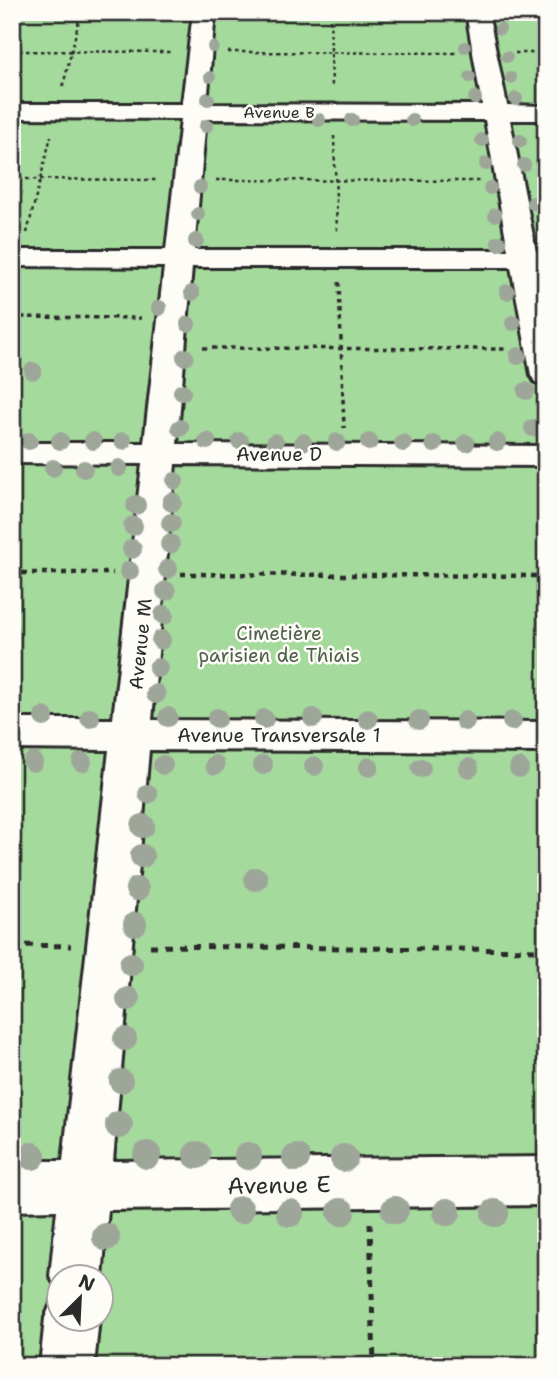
<svg xmlns="http://www.w3.org/2000/svg" width="558" height="1378" viewBox="0 0 558 1378" font-family="'Shantell Sans',sans-serif">
  <rect width="100%" height="100%" fill="#fdfcf7"/>
  <filter id="ink" filterUnits="userSpaceOnUse"><feTurbulence type="fractalNoise" baseFrequency=".0143" numOctaves="2"/><feDisplacementMap in="SourceGraphic" scale="14" xChannelSelector="R" yChannelSelector="G"/><feConvolveMatrix kernelMatrix="1 2 1 2 8 2 1 2 1" color-interpolation-filters="sRGB"/></filter>
  <g filter="url(#ink)">
    <path fill="#a5da9d" stroke="#688264" stroke-width="2" fill-rule="evenodd" d="M12,12h534v1354h-534zM60,1276h42v42h-42z"/>
    <g fill="none" stroke-linecap="round" stroke-linejoin="round">
      <defs>
        <path id="minor" d="M193,12h22l-8,92 275,1 -16,-93h22l19,93 39,1v14h-36l26,131h10v16h-6l6,30v87l-11,-2 -4,-7 -20,-108h-319l-15,177 369,2v20l-371,-2 -23,256 394,2v30l-397,-2 -36,411 433,-4v48l-438,5 -6,68 -42,-2v19l-10,-19 7,-66 -45,1v-50h51l46,-411 -97,-1v-30h101l29,-255 -130,-1v-20h132l20,-176 -152,-1v-16h154l15,-131 -169,-1v-14h170zM206,119l279,1 23,130h-314z
          M60,1296v22h39l-5,48h-54l5,-48 8,-19z"/>
      </defs>
      <use href="#minor" stroke="#2b2b2b" stroke-width="6"/>
      <path stroke="#2b2b2b" stroke-width="2.5" stroke-dasharray="3.5 3.5" stroke-linecap="butt" d="M330,12l2,76
        M12,51l158,1
        M228,52l229,1
        M515,53h31
        M63,86l18,-74
        M334,136l3,96
        M12,179l146,1
        M216,180l264,1
        M27,233l24,-97"/>
      <path stroke="#2b2b2b" stroke-width="3.5" stroke-dasharray="4.5 4.5" stroke-linecap="butt" d="M339,282l5,146
        M12,317l129,1
        M203,348l306,1"/>
      <path stroke="#2b2b2b" stroke-width="4.5" stroke-dasharray="5 5" stroke-linecap="butt" d="M12,573h101
        M181,574l365,2"/>
      <path stroke="#2b2b2b" stroke-width="5" stroke-dasharray="7 7" stroke-linecap="butt" d="M12,945l59,1
        M150,946l396,4
        M370,1223l4,143"/>
      <use href="#minor" fill="#fdfcf7" fill-rule="evenodd"/>
    </g>
    <g fill="#9ea69a">
      <circle cx="500" cy="29" r="6"/>
      <circle cx="213" cy="47" r="6"/>
      <circle cx="465" cy="47" r="6"/>
      <circle cx="507" cy="57" r="6"/>
      <circle cx="210" cy="77" r="6"/>
      <circle cx="470" cy="77" r="6"/>
      <circle cx="511" cy="78" r="6"/>
      <circle cx="475" cy="98" r="7"/>
      <circle cx="208" cy="99" r="7"/>
      <circle cx="516" cy="99" r="7"/>
      <circle cx="319" cy="120" r="7"/>
      <circle cx="352" cy="120" r="7"/>
      <circle cx="412" cy="120" r="7"/>
      <circle cx="206" cy="126" r="7"/>
      <circle cx="482" cy="140" r="7"/>
      <circle cx="520" cy="141" r="7"/>
      <circle cx="486" cy="164" r="7"/>
      <circle cx="524" cy="165" r="7"/>
      <circle cx="200" cy="187" r="7"/>
      <circle cx="490" cy="188" r="7"/>
      <circle cx="533" cy="203" r="7"/>
      <circle cx="198" cy="214" r="7"/>
      <circle cx="495" cy="215" r="7"/>
      <circle cx="196" cy="241" r="8"/>
      <circle cx="499" cy="243" r="8"/>
      <circle cx="507" cy="292" r="8"/>
      <circle cx="192" cy="293" r="8"/>
      <circle cx="159" cy="308" r="8"/>
      <circle cx="513" cy="323" r="8"/>
      <circle cx="188" cy="324" r="8"/>
      <circle cx="518" cy="356" r="9"/>
      <circle cx="185" cy="357" r="9"/>
      <circle cx="33" cy="371" r="9"/>
      <circle cx="526" cy="391" r="9"/>
      <circle cx="182" cy="392" r="9"/>
      <circle cx="180" cy="428" r="9"/>
      <circle cx="533" cy="428" r="9"/>
      <circle cx="29" cy="441" r="9"/>
      <circle cx="60" cy="441" r="9"/>
      <circle cx="93" cy="441" r="9"/>
      <circle cx="123" cy="441" r="9"/>
      <circle cx="207" cy="441" r="9"/>
      <circle cx="240" cy="441" r="9"/>
      <circle cx="275" cy="442" r="9"/>
      <circle cx="303" cy="442" r="9"/>
      <circle cx="337" cy="442" r="9"/>
      <circle cx="369" cy="442" r="9"/>
      <circle cx="497" cy="442" r="9"/>
      <circle cx="403" cy="443" r="9"/>
      <circle cx="466" cy="443" r="9"/>
      <circle cx="434" cy="444" r="9"/>
      <circle cx="53" cy="468" r="9"/>
      <circle cx="119" cy="468" r="9"/>
      <circle cx="84" cy="469" r="9"/>
      <circle cx="175" cy="481" r="9"/>
      <circle cx="172" cy="502" r="10"/>
      <circle cx="136" cy="505" r="10"/>
      <circle cx="171" cy="523" r="10"/>
      <circle cx="133" cy="526" r="10"/>
      <circle cx="170" cy="544" r="10"/>
      <circle cx="132" cy="549" r="10"/>
      <circle cx="168" cy="569" r="10"/>
      <circle cx="129" cy="571" r="10"/>
      <circle cx="166" cy="591" r="10"/>
      <circle cx="164" cy="615" r="10"/>
      <circle cx="161" cy="640" r="10"/>
      <circle cx="158" cy="668" r="10"/>
      <circle cx="156" cy="694" r="10"/>
      <circle cx="44" cy="717" r="10"/>
      <circle cx="168" cy="717" r="10"/>
      <circle cx="90" cy="718" r="10"/>
      <circle cx="217" cy="718" r="10"/>
      <circle cx="313" cy="718" r="10"/>
      <circle cx="264" cy="719" r="10"/>
      <circle cx="368" cy="719" r="10"/>
      <circle cx="419" cy="720" r="10"/>
      <circle cx="465" cy="721" r="10"/>
      <circle cx="512" cy="721" r="10"/>
      <circle cx="33" cy="762" r="10"/>
      <circle cx="82" cy="762" r="10"/>
      <circle cx="163" cy="765" r="10"/>
      <circle cx="215" cy="765" r="10"/>
      <circle cx="263" cy="765" r="10"/>
      <circle cx="314" cy="766" r="10"/>
      <circle cx="369" cy="767" r="10"/>
      <circle cx="421" cy="768" r="10"/>
      <circle cx="469" cy="768" r="10"/>
      <circle cx="519" cy="768" r="10"/>
      <circle cx="148" cy="794" r="10"/>
      <circle cx="143" cy="826" r="12"/>
      <circle cx="142" cy="856" r="12"/>
      <circle cx="256" cy="879" r="12"/>
      <circle cx="137" cy="889" r="12"/>
      <circle cx="135" cy="924" r="12"/>
      <circle cx="131" cy="964" r="12"/>
      <circle cx="128" cy="999" r="12"/>
      <circle cx="125" cy="1039" r="12"/>
      <circle cx="121" cy="1081" r="12"/>
      <circle cx="119" cy="1125" r="14"/>
      <circle cx="147" cy="1155" r="14"/>
      <circle cx="197" cy="1155" r="14"/>
      <circle cx="32" cy="1156" r="14"/>
      <circle cx="248" cy="1156" r="14"/>
      <circle cx="296" cy="1158" r="14"/>
      <circle cx="344" cy="1158" r="14"/>
      <circle cx="240" cy="1210" r="14"/>
      <circle cx="395" cy="1210" r="14"/>
      <circle cx="341" cy="1212" r="14"/>
      <circle cx="447" cy="1212" r="14"/>
      <circle cx="290" cy="1213" r="14"/>
      <circle cx="495" cy="1213" r="14"/>
      <circle cx="106" cy="1237" r="14"/>
    </g>
  </g>
  <g text-anchor="middle" stroke-width="5" stroke-linejoin="round" paint-order="stroke">
    <g font-size="16" fill="#2b2b2b" stroke="#fdfcf7">
      <text x="279" y="118">Avenue B</text>
    </g>
    <g font-size="19" fill="#2b2b2b" stroke="#fdfcf7">
      <text x="279" y="461">Avenue D</text>
      <text transform="translate(140 644) rotate(-84)" y="7">Avenue M</text>
      <text x="279" y="742">Avenue Transversale 1</text>
    </g>
    <g font-size="19" fill="#50604d" stroke="#fdfcf7">
      <text x="279" y="640">Cimetière<tspan x="279" dy="22">parisien de Thiais</tspan></text>
    </g>
    <g font-size="23" fill="#2b2b2b" stroke="#fdfcf7">
      <text transform="translate(279 1185) rotate(-1)" y="8">Avenue E</text>
    </g>
  </g>
  <rect width="558" height="1378" fill="none" stroke="#fdfcf7" stroke-width="42"/>
  <rect x="21" y="21" width="516" height="1336" fill="none" stroke="#2b2b2b" stroke-width="2.5" filter="url(#ink)"/>
  <g transform="translate(80 1298) rotate(24)"><circle r="33" fill="#fdfcf7" stroke="#a9a8a5" stroke-width="2"/>
  <path d="M0-5L12 26L0 18L-12 26Z" fill="#2b2b2b"/>
  <text y="-10" font-size="19" font-weight="bold" text-anchor="middle" fill="#2b2b2b">N</text>
  </g>
</svg>
